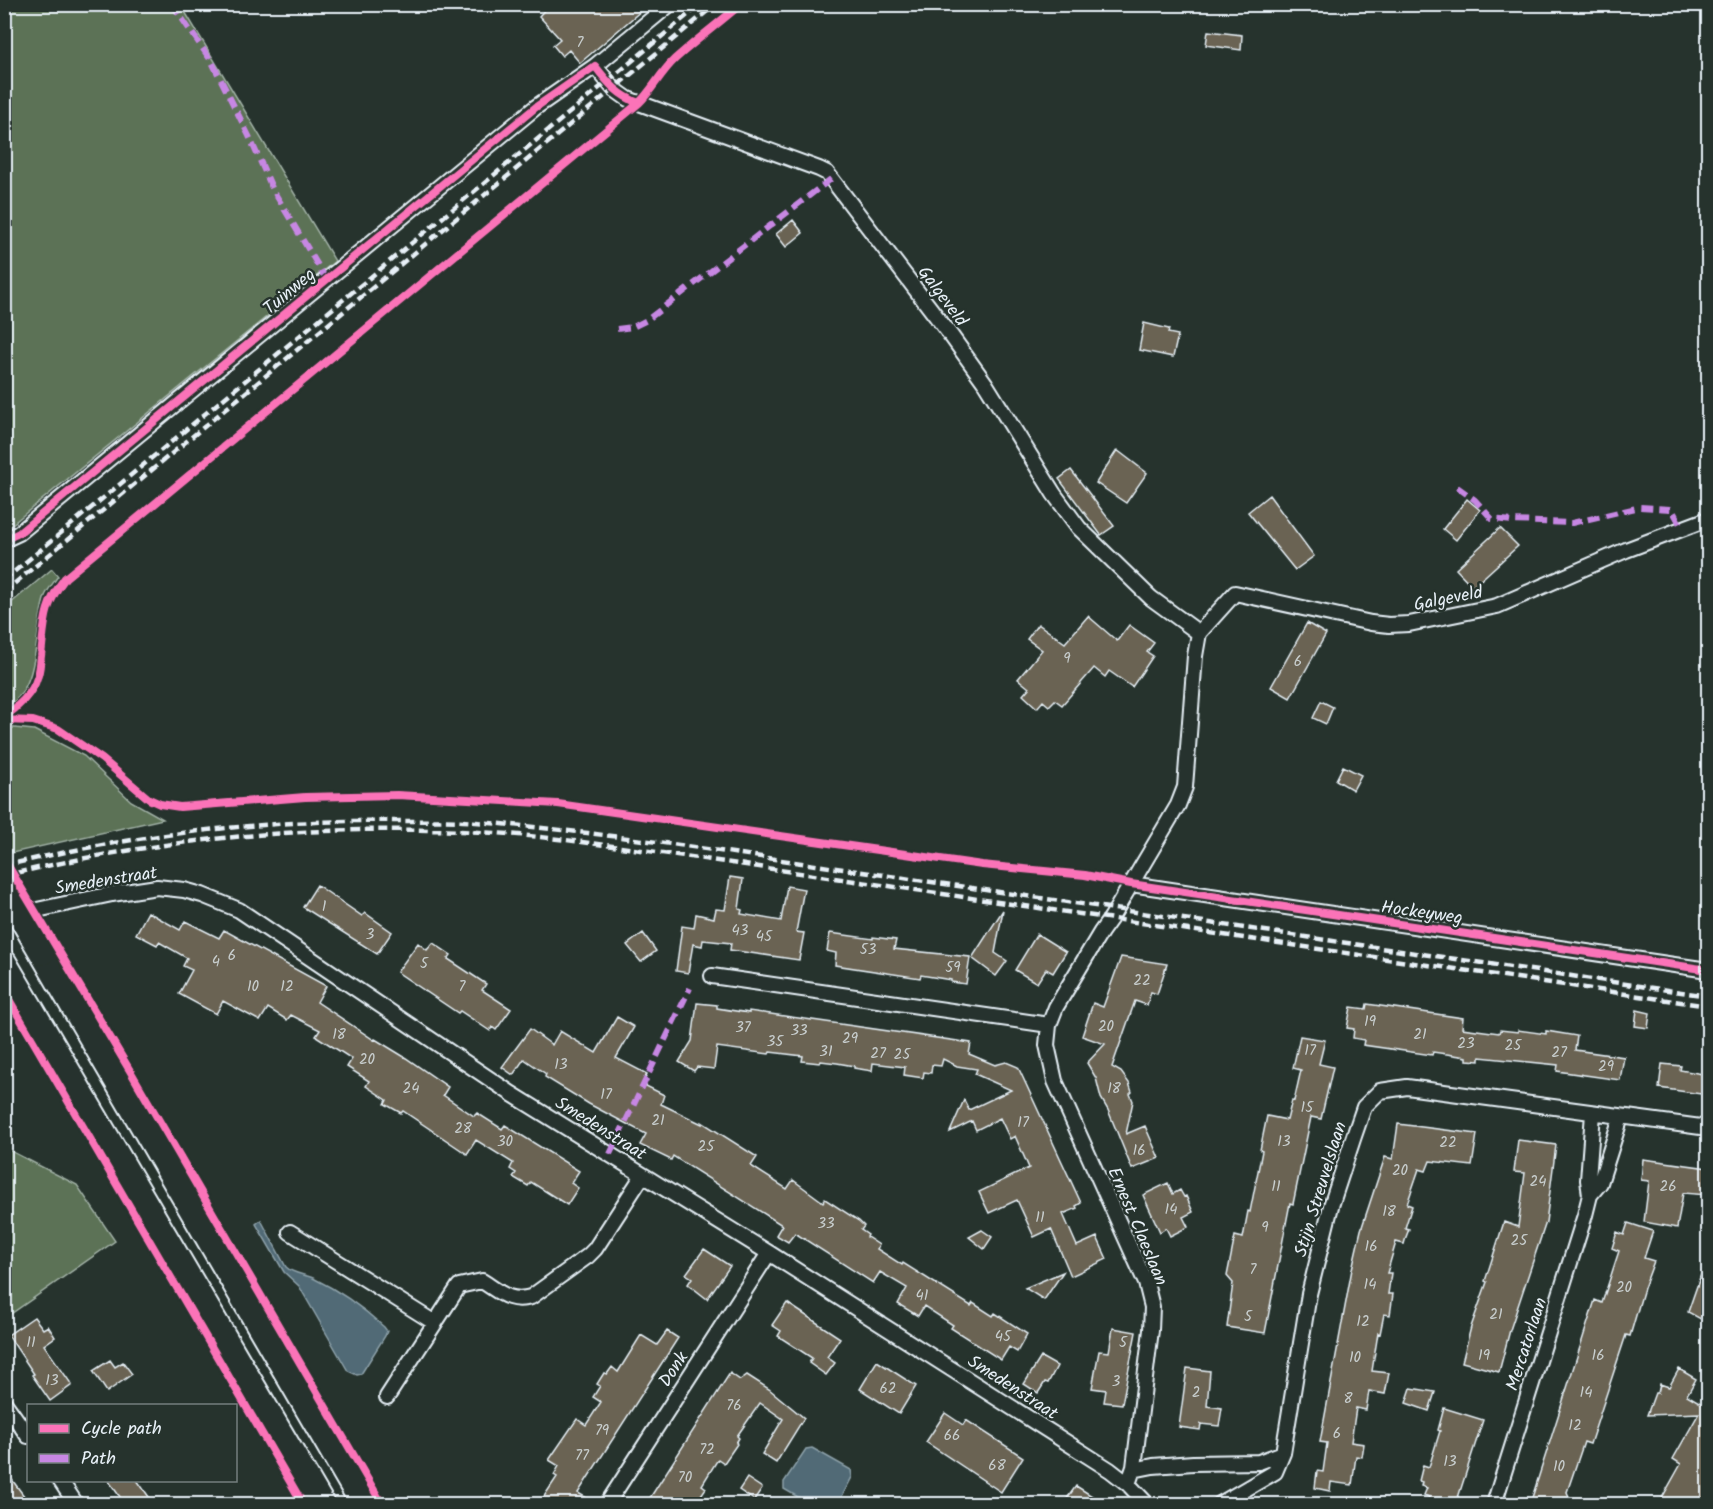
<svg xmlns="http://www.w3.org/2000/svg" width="1713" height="1509" viewBox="0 0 1713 1509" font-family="Kalam,sans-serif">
  <rect width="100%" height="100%" fill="#26332d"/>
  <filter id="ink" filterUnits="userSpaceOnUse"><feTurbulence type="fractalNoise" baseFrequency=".0167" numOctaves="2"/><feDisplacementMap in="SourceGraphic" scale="12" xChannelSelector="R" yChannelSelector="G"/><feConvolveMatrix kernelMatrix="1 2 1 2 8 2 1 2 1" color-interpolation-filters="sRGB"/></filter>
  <g filter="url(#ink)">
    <path fill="#5c7256" stroke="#a2b2a7" stroke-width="1.5" d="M5,4l176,1 154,256 -330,269z
      M52,569l6,7c-4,6 -10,13 -13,20 -12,35 -3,92 -40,112v-100z
      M5,727l29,3 50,26 47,45 32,18 -151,34 -7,-13z
      M5,1148l72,37 38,56 -110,77z"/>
    <path fill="#516b76" stroke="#8da1aa" stroke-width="1.5" d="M261,1220l25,47c7,7 18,7 27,11 25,12 50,30 71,49l3,4 -2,5 -24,38 -4,1 -9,-4 -49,-85 -15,-14 -28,-48z
      M812,1448l39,22 1,7 -14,27h-28l-26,-15v-7l22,-33z"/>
    <path fill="#6a6452" stroke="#e8f1f8" stroke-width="1.5" d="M550,4h99l-69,59 -11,-13 -7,6 -9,-11 7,-6 -21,-23z
      M1208,31l34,4 -1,15 -35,-5z
      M793,220l10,13 -17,14 -10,-13z
      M1144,323l25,6 -1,4 10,2 -5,22 -34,-7z
      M1117,450l30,23 -21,30 -30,-20z
      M1071,470l43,56 -13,9 -42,-56z
      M1269,495l45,61 -19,14 -47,-58z
      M1467,499l13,11 -24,30 -13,-11z
      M1500,528l18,18 -45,41 -17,-18z
      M1088,616l29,25 12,-16 25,18 -7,9 6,4 -21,31 -23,-16 -4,6 -11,-9 -32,37 -7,-5 -6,6 -6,-5 -6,7 -14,-13 6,-7 -11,-9 24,-29 -15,-11 11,-15 27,19z
      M1307,623l19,11 -36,64 -19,-11z
      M1321,701l12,6 -7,17 -13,-6z
      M1343,766l18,9 -8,15 -17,-10z
      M730,877l13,2 -4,30 3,1 -1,4 40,7 6,-35 17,3 -8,43 8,1 -5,27 -69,-10 1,-7 -28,-3 -1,6 -9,-2 -5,29 -12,-2 6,-45 12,2 2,-14 18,4 2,-9 9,1z
      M317,885l45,31 3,-3 27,19 -15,22 -74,-47z
      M1003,910l-8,43 12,8 -11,15 -24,-18z
      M148,912l32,18 5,-9 34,17 5,-8 102,56 -9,16 57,38 1,-1 31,19 42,29 -5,8 31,21 3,-3 25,16 3,-4 74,46 -8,12 7,5 -11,17 -36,-23 -3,4 -15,-9 3,-4 -6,-4 3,-6 -37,-23 -9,14 -64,-43 -2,2 -16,-9 2,-4 -21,-14 3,-5 -22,-14 5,-8 -36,-23 4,-6 -29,-15 -4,5 -19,-12 -8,13 -37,-20 -7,13 -37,-20 13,-24 -9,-4 4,-8 -28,-16 -2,3 -21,-11z
      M643,933l13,18 -15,11 -14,-17z
      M830,933l43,6v-2l23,3 -2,9 76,8 -4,27 -15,-2v-2l-30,-5 -1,3 -85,-13 1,-12 -9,-2z
      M1037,934l29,18 -13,21 -7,-4 -9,14 -22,-13z
      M418,943l9,7 6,-7 18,12 -3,4 38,25 -4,6 29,19 -15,21 -4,-3 -2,4 -30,-20 -2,2 -61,-41z
      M1121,957l46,7 -10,30 -6,-2 -4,13 -12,-4 -23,66 9,5 8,11 3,9 -2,2 3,7 -7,33 19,-8 14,32 -27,11 -24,-59 -7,-12 -5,-20 -9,-15 18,-19 -23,-8 11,-33 10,4z
      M697,1003l20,2v3l32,5v-2l222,32 -2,11 26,11 11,-3 12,5 63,136 -5,3 1,2 -14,6 14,32 20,-9 10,22 -36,17 -20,-47 -17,8 -17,-37 -28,13 -10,-21 50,-24 -14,-32 -5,3 -10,-21 -24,12 -4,-9 -22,11 14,-32 5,10 42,-20 -36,-16 2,-5 -20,-3 -14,-7 -2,7 -9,-1 -1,8 -7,-1 -1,6 -19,-3 1,-8 -32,-4 -1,8 -18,-3v-2l-17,-3 -16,-2 -1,2 -18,-2 1,-5 -33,-4 -1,2 -52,-7 -3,22 -17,-2 -3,4 -15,-9 13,-21z
      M1367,1004l96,14 -1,10 37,5 1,-3 18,2v-2l28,4v-3l31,5 -2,14 49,7 -4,23 -63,-9 1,-6 -78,-8v4l-13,-1v-3l-34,-5 -1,3 -69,-10 1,-5 -11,-2 1,-9 -7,-1 4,-21 15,2z
      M1637,1010l13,3 -2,15 -13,-2z
      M617,1017l17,10 -18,31 31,16 -5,10 22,11 -3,9 41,20v-2l55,35 -6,9 36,23 6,-9 30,22 2,-3 34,22 5,5 -3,4 7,5 -1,2 12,8 -2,4 25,16 1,-2 68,43 2,-3 20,13 2,-3 32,21 -10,18 -8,-5 -8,13 -50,-32 2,-3 -29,-19 -6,10 -20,-12 9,-16 -27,-16 -7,11 -78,-50 -7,9 -12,-7 6,-10 -109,-69 -2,4 -31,-15 6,-11 -57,-30 -44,-27 1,-3 -22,-15 -11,16 -11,-8 28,-38 22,16 8,-14 36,22z
      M1300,1036l25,4 -6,24 14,3 -12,52 -10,-2 -18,87 -3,-1 -25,130 -38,-6 6,-44 -6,-7 8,-40 8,2 5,-27 2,1 12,-61 -2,-1 7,-34 20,4 5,-20 2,1 7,-31 -8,-2z
      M1662,1064l19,2 -1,4 28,5v20l-49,-7z
      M1398,1124l79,10 -5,32 -42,-5 -4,10 -7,-2 -12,35 5,2 -7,22 4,1 -3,8 -2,7 -8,-2 -9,31h4l-3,21h5l-3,21 -6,-1 -4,20 -2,-1 -6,38 17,2 -4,21 -16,-3 -3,19 -10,-2 -5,34 13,2 -2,13 -6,-1 -4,29 -21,-3 -1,9 -15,-3 2,-17 6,1 4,-29 -7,-1 32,-173 9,-39 24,-73 8,2z
      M1518,1140l38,5 -10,77 -36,108 -11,42 -37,-10 9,-35 16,-45 -2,-1 19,-59 14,5 7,-54 -11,-1z
      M1643,1159l65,9v27l-25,-2 -6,35 -33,-6 5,-41 -8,-1z
      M1168,1183l5,11 7,-4 4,7 2,-1 7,16 -10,5 5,10 -18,9 -4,-8 -6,4 -17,-37z
      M1628,1223l25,8 -9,27 10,3 -10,27 -14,48 -4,-1 -36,109 -6,-2 -17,50 5,12h-42l65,-204 7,3 17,-52 -7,-3 5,-16 7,3z
      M982,1230l10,7 -8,12 -15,-12z
      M704,1249l26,17 -23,33 -19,-15 4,-6 -6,-4z
      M1706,1260l2,1v62l-20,-11z
      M1063,1272l-19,28 -19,-12z
      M787,1303l53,35 -13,19 8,6 -9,12 -17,-12 3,-5 -34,-22 3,-5 -9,-6z
      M34,1317l9,12 5,-3 7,11 -11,8 28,40 -22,16 -18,-26 2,-1 -26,-39z
      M1113,1328l23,4 -14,72 -18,-2 2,-12 -14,-2 7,-37 10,1z
      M667,1331l11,7 -100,155 19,11h-58l18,-27 -3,-2 5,-9 -10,-6 28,-41 9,6 15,-23 -8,-5 7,-11 -3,-2 7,-11 3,1 5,-7 6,5 23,-37 16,10z
      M1041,1357l16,9 -9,17 -3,-1 -7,11 -14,-9z
      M110,1360l5,7 8,-5 9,12 -25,18 -14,-21z
      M877,1361l39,25 -17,28 -39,-25z
      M1187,1368l23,3 -3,35 15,2 -3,18 -18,-2 -1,6 -21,-3z
      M1679,1369l17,10 -9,16 17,10 4,-8v92l-8,15h-26l-12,-6 19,-34 -8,-5 26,-46 -52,2 8,-22h3l2,-9 9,3z
      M730,1373l10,7 7,-5 22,14 35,29 -28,45 -14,-9 21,-35 -23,-16 -23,33 2,2 -3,5 1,1 -13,19 -6,-4 -16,26 4,3 -11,16h-49z
      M1411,1388l24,4 -6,19 -23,-8z
      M1444,1408l39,12 -27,84h-29l2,-7 -5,-2 3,-7 -6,-2 1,-4 -3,-1 4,-16 6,2 11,-36 -2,-1z
      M945,1413l18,12 3,-5 57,37 -22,35 -75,-50z
      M4,1469l26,35h-26z
      M747,1478l15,10 -8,12 -15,-10z
      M108,1480h29l17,24h-29z
      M1076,1486l29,18h-42z"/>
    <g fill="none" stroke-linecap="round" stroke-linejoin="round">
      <defs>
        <path id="minor" d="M595,66l19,23 14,10 191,70 8,4 125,164 33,46 69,111 25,34 72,70 48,35
          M4,540l15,-7 517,-426 59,-41 75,-62
          M1131,884l577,86
          M4,917l108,-23 45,-7 27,3 18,5 37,15 273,184 257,159 341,217 18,14 19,20
          M712,976l337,49
          M1590,1195l10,-12 21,-66
          M290,1232l145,91
          M387,1397l72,-111 23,-5c18,11 27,22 49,16l57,-41 7,-7 48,-74
          M4,1402l24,34
          M1133,1470l20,-4 40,-3 66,-1 24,-9
          M60,1480l16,24
          M1128,1484l6,-17 17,-137 1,-23 -6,-24 -91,-202 -8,-36 2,-20 7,-18 45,-75 10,-14 67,-113 7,-18 10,-131 4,-23 36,-40 136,30 18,2 20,-1 88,-18 129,-56 82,-31
          M607,1504l162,-251
          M1220,1504l55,-32 8,-19 26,-159 22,-88 22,-67 11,-32 16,-16 27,-4 301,41
          M1494,1504l91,-289 5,-20 -2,-15 5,-67"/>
        <path id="trunk" d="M42,953l321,551
          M4,962l318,542"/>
      </defs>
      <use href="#minor" stroke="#e8f1f8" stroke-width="18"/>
      <use href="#trunk" stroke="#e8f1f8" stroke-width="28"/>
      <use href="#minor" stroke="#26332d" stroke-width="14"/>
      <use href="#trunk" stroke="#26332d" stroke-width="24"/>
      <path stroke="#e8f1f8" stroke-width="4.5" stroke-dasharray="9 4.5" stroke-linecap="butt" d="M4,580l697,-576
        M4,592l712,-588
        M4,866c129,-32 263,-47 396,-45 21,0 42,-1 63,0 73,5 144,14 216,24l1029,151
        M4,876c149,-37 303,-51 456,-45 73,3 145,14 217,24l1031,151"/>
      <defs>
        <path id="trunk-bridge" d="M4,888l38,65"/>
      </defs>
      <use href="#trunk-bridge" stroke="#e8f1f8" stroke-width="28" stroke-linecap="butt"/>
      <use href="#trunk-bridge" stroke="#26332d" stroke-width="24"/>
      <path stroke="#c787e3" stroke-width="6" stroke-dasharray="12 6" stroke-linecap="butt" d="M172,4l40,58 37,74 24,54 53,89
        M617,329l16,-2 14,-7 184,-141
        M1457,487l18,13 17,19 20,2 60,2 68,-16 32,2 10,19
        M610,1154l80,-166"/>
      <defs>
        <path id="cycleway" d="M4,540l15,-7 517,-426 59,-41c13,17 24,30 44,37
          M4,717c13,-9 29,-24 33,-39 3,-6 3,-15 4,-22 4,-35 2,-49 24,-78l574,-475c14,-14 22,-31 36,-44 21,-19 44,-36 66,-55
          M4,720l29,1 25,8 44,30 47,40 11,5 20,3 125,-10 92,-2 161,9 424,61 103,10 46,9 577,86
          M4,859l128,215 250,430
          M4,991l299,513"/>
      </defs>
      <use href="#cycleway" stroke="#26332d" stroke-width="11"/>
      <use href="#cycleway" stroke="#fb73b8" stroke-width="8"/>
    </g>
  </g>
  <g text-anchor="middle" stroke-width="5" stroke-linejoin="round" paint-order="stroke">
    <g font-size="15" fill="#c8cece">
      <text x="580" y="47">7</text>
      <text x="1067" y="663">9</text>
      <text x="1298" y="666">6</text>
      <text x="324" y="911">1</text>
      <text x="740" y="935">43</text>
      <text x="370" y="939">3</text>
      <text x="764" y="941">45</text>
      <text x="868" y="954">53</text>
      <text x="232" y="960">6</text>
      <text x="216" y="966">4</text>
      <text x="424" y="968">5</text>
      <text x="953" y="972">59</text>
      <text x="1142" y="985">22</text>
      <text x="253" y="991">10</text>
      <text x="287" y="991">12</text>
      <text x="462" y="991">7</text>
      <text x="1370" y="1026">19</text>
      <text x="1106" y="1031">20</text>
      <text x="743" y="1032">37</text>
      <text x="799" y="1035">33</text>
      <text x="339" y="1039">18</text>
      <text x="1420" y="1039">21</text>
      <text x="850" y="1043">29</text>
      <text x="775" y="1046">35</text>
      <text x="1466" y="1048">23</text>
      <text x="1513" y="1050">25</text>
      <text x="1310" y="1055">17</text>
      <text x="826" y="1056">31</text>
      <text x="1559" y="1057">27</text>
      <text x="878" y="1058">27</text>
      <text x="902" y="1059">25</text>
      <text x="367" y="1064">20</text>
      <text x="561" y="1069">13</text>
      <text x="1606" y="1071">29</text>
      <text x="411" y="1093">24</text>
      <text x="1114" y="1093">18</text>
      <text x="606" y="1099">17</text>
      <text x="1307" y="1112">15</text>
      <text x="658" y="1125">21</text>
      <text x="1023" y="1127">17</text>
      <text x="463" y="1133">28</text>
      <text x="505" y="1146">30</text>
      <text x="1284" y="1146">13</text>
      <text x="1448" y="1147">22</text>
      <text x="706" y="1151">25</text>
      <text x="1139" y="1155">16</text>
      <text x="1400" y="1175">20</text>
      <text x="1538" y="1186">24</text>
      <text x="1276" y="1191">11</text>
      <text x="1668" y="1191">26</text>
      <text x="1171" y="1214">14</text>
      <text x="1389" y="1216">18</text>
      <text x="1040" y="1222">11</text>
      <text x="826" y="1228">33</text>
      <text x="1265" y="1232">9</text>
      <text x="1519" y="1245">25</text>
      <text x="1371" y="1251">16</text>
      <text x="1253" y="1274">7</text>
      <text x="1370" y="1289">14</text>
      <text x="1624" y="1292">20</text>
      <text x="922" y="1300">41</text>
      <text x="1496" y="1319">21</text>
      <text x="1248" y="1321">5</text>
      <text x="1363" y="1326">12</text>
      <text x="1003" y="1341">45</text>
      <text x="31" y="1347">11</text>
      <text x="1123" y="1347">5</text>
      <text x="1484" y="1360">19</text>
      <text x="1598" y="1360">16</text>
      <text x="1355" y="1362">10</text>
      <text x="52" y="1385">13</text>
      <text x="1116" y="1386">3</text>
      <text x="888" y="1393">62</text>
      <text x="1196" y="1397">2</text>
      <text x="1586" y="1397">14</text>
      <text x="1348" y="1403">8</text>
      <text x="734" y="1410">76</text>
      <text x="1575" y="1430">12</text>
      <text x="602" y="1435">79</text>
      <text x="1337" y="1438">6</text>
      <text x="952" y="1440">66</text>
      <text x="707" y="1454">72</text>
      <text x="582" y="1460">77</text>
      <text x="1450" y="1466">13</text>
      <text x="997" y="1470">68</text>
      <text x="1559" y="1471">10</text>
      <text x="685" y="1482">70</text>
    </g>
    <g font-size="18" fill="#e8f1f8" stroke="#26332d">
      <text transform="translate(289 291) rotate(-40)" y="6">Tuinweg</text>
      <text transform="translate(943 296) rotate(53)" y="6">Galgeveld</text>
      <text transform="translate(1448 598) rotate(-11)" y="6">Galgeveld</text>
      <text transform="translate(106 880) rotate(-9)" y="6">Smedenstraat</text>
      <text transform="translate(1422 912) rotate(8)" y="6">Hockeyweg</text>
      <text transform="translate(601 1128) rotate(32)" y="6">Smedenstraat</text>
      <text transform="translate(1320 1189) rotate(-73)" y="6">Stijn Streuvelslaan</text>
      <text transform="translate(1138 1226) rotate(67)" y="6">Ernest Claeslaan</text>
      <text transform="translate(1526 1344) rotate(-72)" y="6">Mercatorlaan</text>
      <text transform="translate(673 1369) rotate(-57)" y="6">Donk</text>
      <text transform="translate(1013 1387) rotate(33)" y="6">Smedenstraat</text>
    </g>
  </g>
  <rect width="1713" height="1509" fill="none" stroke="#26332d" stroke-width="24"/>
  <rect x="12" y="12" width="1689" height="1485" fill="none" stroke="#e8f1f8" stroke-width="2" filter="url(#ink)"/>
  <rect x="27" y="1404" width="210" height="78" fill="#26332d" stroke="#747f7e" stroke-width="1.5"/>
  <rect x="39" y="1424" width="30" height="9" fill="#fb73b8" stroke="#747f7e" stroke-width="1.5"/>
  <text x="81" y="1434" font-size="18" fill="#e8f1f8">Cycle path</text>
  <rect x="39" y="1454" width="30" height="9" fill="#c787e3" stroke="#747f7e" stroke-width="1.5"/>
  <text x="81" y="1464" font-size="18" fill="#e8f1f8">Path</text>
</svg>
